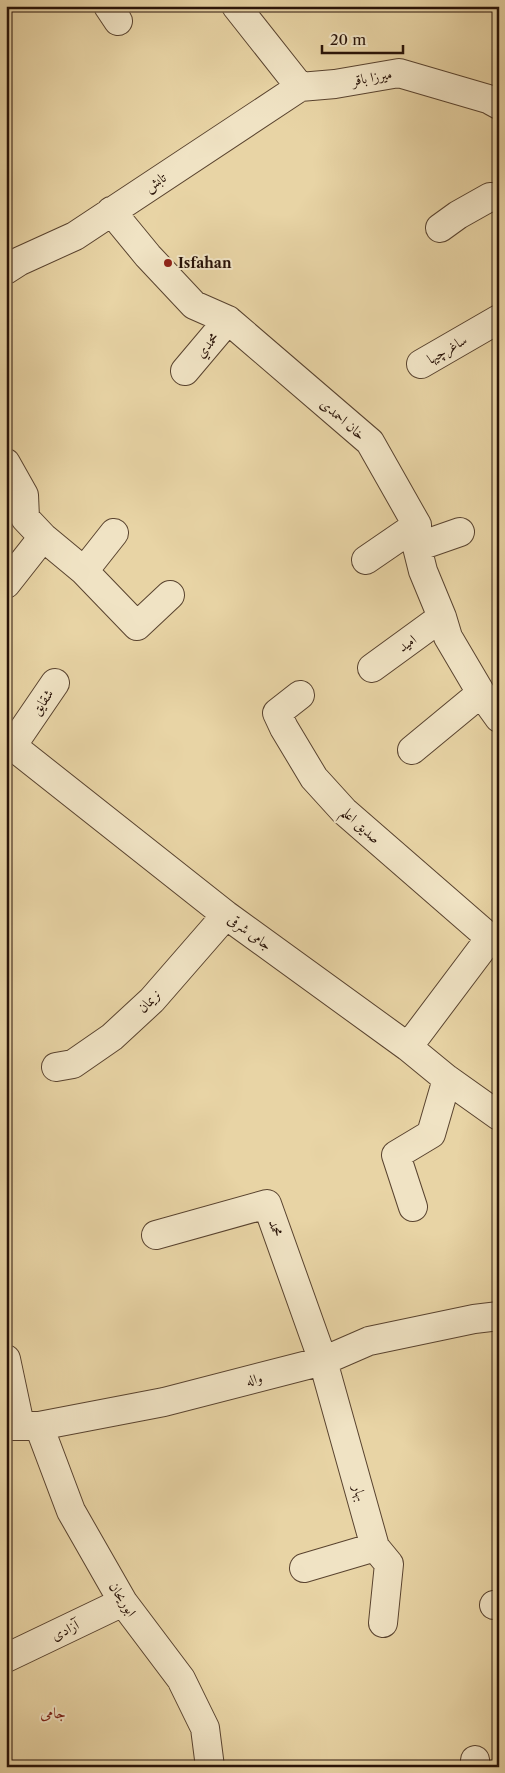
<svg xmlns="http://www.w3.org/2000/svg" width="505" height="1773" viewBox="0 0 505 1773" font-family="'Libre Caslon Text',Amiri,serif">
  <rect width="100%" height="100%" fill="#e8d4a5"/>
  <filter id="stains"><feTurbulence type="fractalNoise" baseFrequency=".004" numOctaves="4"/><feColorMatrix values="0 0 0 0 .2 0 0 0 0 .09 0 0 0 0 .02 0 0 0 .5 -.17"/></filter>
  <radialGradient id="worn" r=".72"><stop offset=".6" stop-color="#630" stop-opacity="0"/><stop offset="1" stop-color="#630" stop-opacity=".3"/></radialGradient>
  <g fill="none" stroke-linecap="round" stroke-linejoin="round">
    <defs>
      <path id="minor" d="M108,6l10,15
        M236,6l64,81
        M111,211l37,45 46,49 34,15 142,122 47,83v22l6,24 19,46 6,20 33,56 18,25
        M440,228l18,-13 32,-18 9,1
        M6,270l14,-9 55,-25 225,-149 35,-3 64,-11 89,26 11,6
        M421,364l78,-45
        M185,371l43,-51
        M6,463l18,32 1,23 18,19 41,34 53,55 33,-31
        M417,547l43,-15
        M366,560l51,-35
        M84,571l30,-38
        M6,584l37,-47
        M372,668l70,-51
        M300,695l-23,18 7,15 30,50 30,33 146,127
        M6,741l220,174 182,132 39,32 52,37
        M12,746l43,-63
        M412,750l69,-57
        M408,1047l82,-109 9,5
        M56,1067l17,-3 39,-27 40,-37 74,-85
        M413,1207l-17,-52 35,-21 16,-55
        M156,1235l111,-31 56,157 52,186 14,17 -6,59
        M6,1359l14,66
        M6,1426h33l125,-24 159,-41 46,-20 105,-22 25,-3
        M39,1426l32,85 52,91 58,77 24,49 5,39
        M304,1568l71,-21
        M494,1605l5,-1
        M6,1658l117,-56
        M475,1760l1,7"/>
    </defs>
    <use href="#minor" stroke="#59432f" stroke-width="30"/>
    <use href="#minor" stroke="#f0e3c4" stroke-width="28"/>
  </g>
  <circle fill="#8f2418" stroke="#f0e3c4" stroke-width="2" cx="168" cy="263" r="5"/>
  <g text-anchor="middle" stroke-width="4" stroke-linejoin="round" paint-order="stroke">
    <g font-size="14" fill="#291308" stroke="#f0e3c4">
      <text transform="translate(372 77) rotate(-10)" y="5">میرزا باقر</text>
      <text transform="translate(155 182) rotate(-33)" y="5">تابش</text>
      <text transform="translate(207 345) rotate(-50)" y="5">محمدي</text>
      <text transform="translate(447 349) rotate(-30)" y="5">ساغرچیها</text>
      <text transform="translate(343 419) rotate(41)" y="5">خان احمدی</text>
      <text transform="translate(407 643) rotate(-36)" y="5">امید</text>
      <text transform="translate(42 702) rotate(-56)" y="5">شقایق</text>
      <text transform="translate(361 825) rotate(42)" y="5">صدیق اعلم</text>
      <text transform="translate(250 932) rotate(36)" y="5">جامی شرقی</text>
      <text transform="translate(149 1001) rotate(-46)" y="5">نریمان</text>
      <text transform="translate(276 1228) rotate(71)" y="5">محمد</text>
      <text transform="translate(254 1379) rotate(-14)" y="5">واله</text>
      <text transform="translate(360 1493) rotate(74)" y="5">بهار</text>
      <text transform="translate(123 1599) rotate(57)" y="5">ابوریحان</text>
      <text transform="translate(65 1630) rotate(-26)" y="5">آزادی</text>
    </g>
    <g font-size="14" font-weight="bold" fill="#291308" stroke="#f0e3c4" text-anchor="start">
      <text x="178" y="268">Isfahan</text>
    </g>
    <g font-size="15" fill="#7a1f14" stroke="#f0e3c4">
      <text x="53" y="1718">جامی</text>
    </g>
  </g>
  <rect width="505" height="1773" fill="none" stroke="#e8d4a5" stroke-width="25"/>
  <rect x="8" y="8" width="490" height="1758" fill="none" stroke="#291308" stroke-width="2.5"/>
  <rect x="12" y="12" width="480" height="1748" fill="none" stroke="#291308"/>
  <path d="M322 45v8h81v-8" fill="none" stroke="#291308" stroke-width="2.5"/>
  <text x="330" y="45" font-size="15" fill="#291308" stroke="#f0e3c4" stroke-width="4" paint-order="stroke">20 m</text>
  <rect width="100%" height="100%" filter="url(#stains)"/>
  <rect width="100%" height="100%" fill="url(#worn)"/>
</svg>
